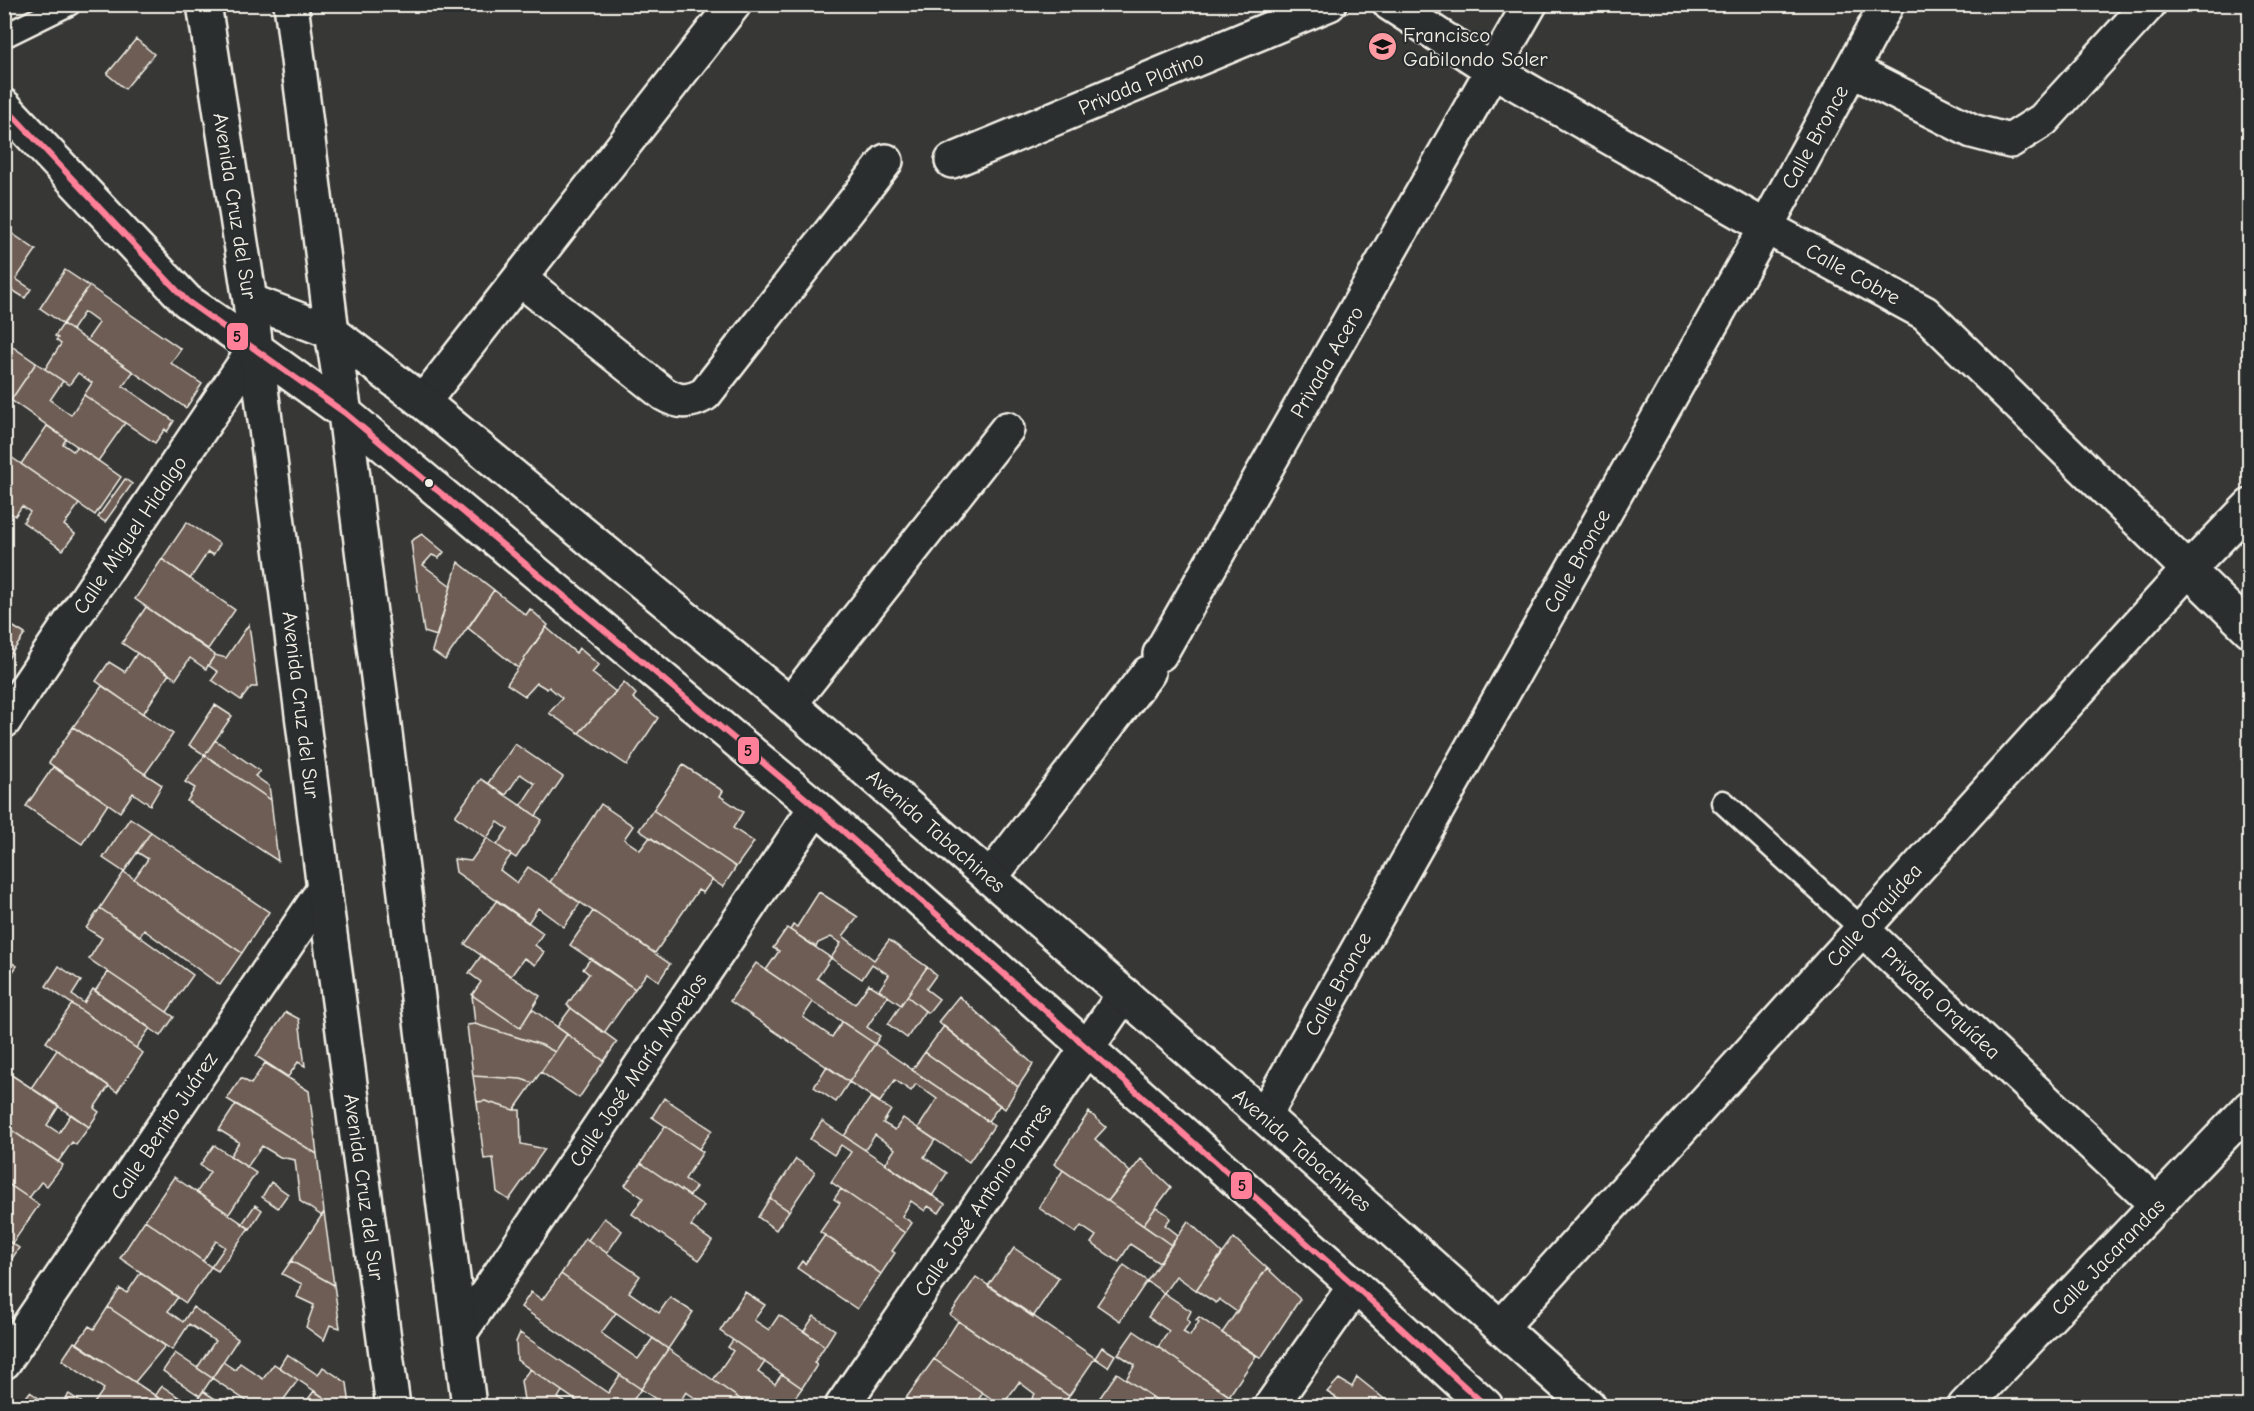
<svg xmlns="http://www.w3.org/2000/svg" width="2254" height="1411" viewBox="0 0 2254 1411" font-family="'Comic Neue',sans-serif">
  <rect width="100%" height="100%" fill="#373736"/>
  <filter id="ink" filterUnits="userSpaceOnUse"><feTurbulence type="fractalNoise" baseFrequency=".0167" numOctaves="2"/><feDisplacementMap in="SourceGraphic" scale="12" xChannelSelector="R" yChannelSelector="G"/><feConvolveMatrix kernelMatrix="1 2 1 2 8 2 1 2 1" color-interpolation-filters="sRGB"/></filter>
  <g filter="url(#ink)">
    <path fill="#6d5d54" stroke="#f4f1e8" stroke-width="1.5" d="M136,39l18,15 -29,35 -18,-15z
      M4,228l32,22 -20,29 15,10 -6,9 -21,-13z
      M65,270l24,16 -26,38 -23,-16z
      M89,286l92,63 -10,14 31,21 -16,24 -99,-68 12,-17 -15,-11 -12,18 -9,-6z
      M63,324l70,48 -10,14 51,35 -7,11 -2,-3 -10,14 -71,-48 8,-12 -14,-10 -9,12 -24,-16 16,-25 -5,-4 2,-2 -3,-2z
      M10,345l26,18 -25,37 -7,-4v-43z
      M36,363l27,18 -13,19 21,15 13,-20 41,28 -27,38 -87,-61z
      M47,426l19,13 -3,5 10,7 4,-5 44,31 -26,38 -74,-51z
      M11,457l68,47 -15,21 11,9 -12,16 -40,-28 7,-10 -8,-6 -7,10 -11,-7v-43z
      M125,479l7,5 -27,38 -7,-5z
      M187,522l33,22 -7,11 -5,-3 -18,27 -28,-20z
      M422,534l22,18 -5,6 -7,-3 -9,10 28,21 -14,50 -13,-4 -13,-91z
      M162,559l73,51 -27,39 -73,-50z
      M458,562l36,28 -49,70 -13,-9z
      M494,590l32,25 4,-6 18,16 -30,43 -50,-40z
      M146,607l69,48 -9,14 -16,-11 -14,21 -54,-36z
      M4,621l21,13 -21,30z
      M249,624l8,63h-6l-10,13 -29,-20 6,-8 -10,-7 7,-10 11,3z
      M546,627l30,26 3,-5 20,17 -7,8 24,19 -37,41 -30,-20 13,-15 -13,-11 -2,2 -10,-6 -12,13 -18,-12z
      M137,653l32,21 -26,40 -47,-33 13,-19 16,10z
      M624,682l12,12 -3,4 25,20 -31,47 -48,-32z
      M102,686l71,48 -28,40 -72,-47z
      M215,705l17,11 -27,39 -16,-10z
      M73,727l89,58 -12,20 -17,-12 -13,19 -71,-49z
      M215,740l45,31 -5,5 14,10 2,14 -66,-45z
      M515,744l48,33 -27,39 -15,-11 14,-21 -15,-10 -14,21 -18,-12z
      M205,755l66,45 7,61 -91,-60 8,-13 -10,-6z
      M683,765l40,26 -3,5 23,16 -10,16 21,14 -18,25 -83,-57z
      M53,767l55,37 -26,40 -56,-38z
      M481,779l61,41 -26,38 -19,-13 11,-16 -10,-7 -11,16 -32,-22z
      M601,804l32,22 -9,13 16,11 10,-13 62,43 -9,13 -5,-3 -43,63 -105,-71z
      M653,810l83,57 -13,20 -84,-57z
      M130,818l21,14 -27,40 -21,-14z
      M151,832l118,80 -27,41 -108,-74 14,-20 -11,-7z
      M487,838l24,17 -11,15 17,13 11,-16 52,36 -16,24 -26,-19 -10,15 -72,-51 -2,-13 17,2z
      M124,872l118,81 -22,32 -76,-55 -4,6 -40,-28z
      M819,892l39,25 -15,19 31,24 15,-20 38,27 -26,38 -22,-15 10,-15 -17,-11 -10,15 -31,-21 10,-15 -10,-6 -13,6 -2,4 -26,-17 3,-5 4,2z
      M497,900l46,33 -8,12 9,7 -9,13 -11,-7 -13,18 -46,-32z
      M100,908l93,67 -26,37 -78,-53 13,-21 -16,-10z
      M593,911l77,53 -11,17 -12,-8 -12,16 -65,-44z
      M787,928l44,30 -14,20 38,26 14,-20 19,12 -21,31 13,9 -5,8 -109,-74 13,-19 -6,-3z
      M481,956l59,40 -20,32 -48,-33 9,-13 -12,-9z
      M4,958l13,8 -13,18z
      M591,958l44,31 -31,44 -37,-28 22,-31 -6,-5z
      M756,963l57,39 -10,15 29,20 10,-15 33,22 -26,38 -119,-81z
      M59,966l22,15 -9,14 12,8 9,-14 57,39 -14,20 -90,-62z
      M927,967l9,8 -10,14 13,10 -11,14 -21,-17z
      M108,972l66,45 -13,19 -66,-45z
      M472,995l48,33 12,-19 35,25 -12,18 -13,-7 -67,-21z
      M907,996l18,15 -18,27 -19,-14z
      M959,996l74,68 -15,23 -80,-65z
      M72,1004l71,49 -26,39 -71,-50z
      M571,1008l46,34 -13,19 -47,-34z
      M286,1012l13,7 6,47 -7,-4 -10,15 -32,-21z
      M475,1024l67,21 13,7 -22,31 -12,-4 -48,-3 -6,-51z
      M944,1026l74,61 -13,22 -80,-57z
      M567,1034l37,27 -25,37 -38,-26z
      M875,1044l119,82 -25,36 -51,-34 19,-29 -21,-15 -5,7 -16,-11 -15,22 -31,-20z
      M57,1050l52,36 -15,22 5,4 -10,15 -58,-39z
      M925,1052l75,53 -12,16 -76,-51z
      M265,1063l44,28 8,63 -90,-55 14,-21 10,6z
      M827,1066l22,16 -13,20 -22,-15z
      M7,1072l52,34 -12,19 12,8 12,-19 18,13 -13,18 -4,-3 -14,20 -54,-37v-49z
      M473,1076l48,3 12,4 -19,27 -29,-9 -8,1z
      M871,1097l20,13 -8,13 12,7 8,-12 32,22 -11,17 23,16 -15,23 -47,-32 10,-15 -20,-14 -10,15 -21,-14z
      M664,1098l48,32 -13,19 -47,-32z
      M485,1101l29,9h6l1,34 24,5 -36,51 -12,-8 -4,-34 -9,1 -7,-57z
      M236,1104l81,50 7,58 -2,4 -22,-15 -5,-41 -15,-3 -18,-11 -15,21 -17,-11 9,-14 -20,-12z
      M1089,1112l17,15 -11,12 35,33 -22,29 -54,-37z
      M822,1121l123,83 -6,9 -11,-7 -3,5 -14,-10 -9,15 10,7 -7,10 -74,-51 20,-30 -10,-7 -7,10 -24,-16z
      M4,1125l59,40 -16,21 -6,-4 -12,16 -25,-17z
      M665,1126l38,26 -18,27 11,8 -6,9 -49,-33z
      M214,1145l42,28 -27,41 -32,-22 13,-20 -10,-7z
      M796,1159l19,13 -26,39 -19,-13z
      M1141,1159l30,28 -28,38 -35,-24z
      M641,1163l63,43 -13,20 21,15 -13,19 -67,-46 11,-16 -18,-13z
      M1063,1170l108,75 -12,18 -29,-19 -11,18 -28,-19 5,-7 -15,-10 -5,7 -37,-25z
      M174,1177l75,51 -31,43 -7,-4 14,-20 -9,-6 -13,20 -58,-41z
      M4,1181l35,24 -27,39 -8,-6z
      M271,1182l17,12 -10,14 -16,-11z
      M841,1189l64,44 -13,18 3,2 -14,21 -61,-42 20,-29 -6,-4z
      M770,1198l19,13 -13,19 -18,-13z
      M255,1205l7,5 -12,19 -8,-5z
      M1156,1207l12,8 2,4 -5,6 13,10 -7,10 -28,-20z
      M324,1212l10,73 -43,-24z
      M604,1218l18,13 -15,22 -19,-13z
      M145,1220l66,47 -25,36 -66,-45z
      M1188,1221l34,32 -26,37 -20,-14 -12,17 -17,-12z
      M825,1235l56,39 -24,35 -60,-41 5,-7 3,3z
      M4,1238l15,10 -14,21 3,2 -4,5z
      M585,1238l55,38 -11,16 30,21 11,-16 23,15 -25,37 -107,-75z
      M1234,1238l33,30 -30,44 -18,-13 -3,4 -20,-13z
      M1014,1248l45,30 -26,39 -45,-31z
      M291,1261l43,24 6,43 -10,-3 -6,15 -18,-13 8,-22 -17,-8 5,-13 -20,-10z
      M1124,1265l23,16 -27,40 -23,-16z
      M1267,1268l33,31 -39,59 -39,-25z
      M141,1272l37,25 -10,14 15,11 10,-15 45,32 -26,39 -15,-10 18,-27 -26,-17 -17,26 -64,-43 12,-18 7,4z
      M561,1274l55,39 -15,20 37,26 15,-21 15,11 -27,40 -120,-82 10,-15 11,8z
      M976,1277l119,81 -26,38 -119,-81z
      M745,1292l20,13 -11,15 15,10 10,-15 46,31 -11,17 3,2 -15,23 -82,-57z
      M1164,1293l27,18 -4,8 3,3 -7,10 7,4 9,-14 -3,-2 3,-3 57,39 -27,40 -71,-49 11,-16 -21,-14z
      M108,1307l57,39 -30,36 -58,-39 12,-17 5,3z
      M814,1316l21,14 -10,16 -21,-15z
      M958,1321l111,75 -7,10h-35l8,-12 -16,-12 -17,24 -68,-47z
      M1134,1331l103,70 -4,5h-67l-40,-27 9,-14 -17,-11z
      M520,1333l88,60 12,-18 21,14 -12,17h-45l-67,-46 -1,-18z
      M733,1340l32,22 -7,10 17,12 7,-10 20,14 -13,18h-39l-37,-26 20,-29 -5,-4z
      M74,1342l91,60 -3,4h-70l12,-17 -42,-29z
      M1102,1347l13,8 -7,12 -13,-9z
      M668,1349l45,31 37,26h-43l-21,-14 -9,14h-11l-25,-17z
      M175,1353l37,25 -12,18 -37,-25z
      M287,1354l31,21 5,-8 24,16 3,23h-13l-58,-39z
      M934,1359l49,34 -9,13h-55l-13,-8z
      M223,1362l12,8 5,-7 23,16 11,-15 24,16 -19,26h-25l-42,-28z
      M530,1369l32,22 -4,7 13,8h-46l-4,-25z
      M1117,1373l35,24 -6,9h-52z
      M1357,1377l36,29h-44l-22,-14 12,-13 13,8z
      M162,1386l30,20h-21l-16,-10z
      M203,1391l23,15h-33z
      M314,1391l23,15h-34z
      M30,1392l19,13 -1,1h-29z
      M69,1394l18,12h-27z"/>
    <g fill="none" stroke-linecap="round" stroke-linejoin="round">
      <defs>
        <path id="lane" d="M4,36l65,-32
          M1723,802l139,127"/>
        <path id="street" d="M1390,4l104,67 272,156 159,86 325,317
          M1852,70l120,61 38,10 33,-21 106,-116
          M4,106l183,195 68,47 -251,373
          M952,161l377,-157
          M520,279l144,115c15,9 25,9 41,0l181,-233
          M423,402l311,-398
          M1160,654l370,-650
          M790,704l217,-275
          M990,878l158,-205
          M1862,929l295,276
          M1264,1116l502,-889 121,-223
          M1501,1327l686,-756 63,-65
          M460,1333l356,-526
          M4,1362l320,-473
          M842,1406l282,-412
          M1271,1406l84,-120
          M1965,1406l285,-299"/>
        <path id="secondary" d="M204,4l46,297 74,588 69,517
          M291,4l41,328 13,81 124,993
          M250,301l82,31 91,70 367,302 474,412 325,290
          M255,348l90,65 471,394 539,479 131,120"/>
      </defs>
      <use href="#lane" stroke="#f4f1e8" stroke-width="27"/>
      <use href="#street" stroke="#f4f1e8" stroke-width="38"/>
      <use href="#secondary" stroke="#f4f1e8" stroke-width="38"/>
      <use href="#lane" stroke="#2a2d2e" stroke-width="22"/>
      <use href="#street" stroke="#2a2d2e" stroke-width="33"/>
      <use href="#secondary" stroke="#2a2d2e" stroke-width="33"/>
      <defs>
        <path id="bus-1" d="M4,106l183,195 158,112 471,394 539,479 131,120"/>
      </defs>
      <use href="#bus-1" stroke="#2a2d2e" stroke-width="10"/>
      <use href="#bus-1" stroke="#ff8098" stroke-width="6"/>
    </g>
  </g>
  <defs>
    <symbol id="school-disc" viewBox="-11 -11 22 22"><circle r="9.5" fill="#ff9aa2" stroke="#2a2d2e"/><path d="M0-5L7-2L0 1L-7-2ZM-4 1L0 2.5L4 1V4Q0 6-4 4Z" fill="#111"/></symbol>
  </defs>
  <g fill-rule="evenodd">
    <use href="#school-disc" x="1366" y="30" width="33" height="33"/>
  </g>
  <circle fill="#f4f1e8" stroke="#2a2d2e" stroke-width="2" cx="429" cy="483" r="5"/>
  <g text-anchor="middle" stroke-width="4.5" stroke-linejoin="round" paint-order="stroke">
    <g font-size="21" fill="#f4f1e8" stroke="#2a2d2e" text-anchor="start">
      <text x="1403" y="42">Francisco<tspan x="1403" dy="24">Gabilondo Soler</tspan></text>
    </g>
    <g font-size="21" fill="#f4f1e8" stroke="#2a2d2e">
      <text transform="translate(1141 83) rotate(-23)" y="7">Privada Platino</text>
      <text transform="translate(1815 137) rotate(-61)" y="7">Calle Bronce</text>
      <text transform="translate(235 206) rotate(81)" y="7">Avenida Cruz del Sur</text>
      <text transform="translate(1853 274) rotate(29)" y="7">Calle Cobre</text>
      <text transform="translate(1327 362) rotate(-60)" y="7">Privada Acero</text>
      <text transform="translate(130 535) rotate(-56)" y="7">Calle Miguel Hidalgo</text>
      <text transform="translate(1577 561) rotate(-61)" y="7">Calle Bronce</text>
      <text transform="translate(301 705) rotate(83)" y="7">Avenida Cruz del Sur</text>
      <text transform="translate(936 831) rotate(41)" y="7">Avenida Tabachines</text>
      <text transform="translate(1874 915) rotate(-48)" y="7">Calle Orquídea</text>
      <text transform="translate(1338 984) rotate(-61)" y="7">Calle Bronce</text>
      <text transform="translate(1941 1003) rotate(43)" y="7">Privada Orquídea</text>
      <text transform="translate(638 1070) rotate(-56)" y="7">Calle José María Morelos</text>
      <text transform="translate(164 1126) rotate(-56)" y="7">Calle Benito Juárez</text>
      <text transform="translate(1302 1150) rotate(41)" y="7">Avenida Tabachines</text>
      <text transform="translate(364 1187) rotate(82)" y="7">Avenida Cruz del Sur</text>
      <text transform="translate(983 1200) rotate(-56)" y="7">Calle José Antonio Torres</text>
      <text transform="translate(2108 1257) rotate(-46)" y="7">Calle Jacarandas</text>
    </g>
  </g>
  <g stroke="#2a2d2e" stroke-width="2">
    <rect x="226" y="322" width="23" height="29" rx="6" fill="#ff8098"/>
    <rect x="737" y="736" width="23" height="29" rx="6" fill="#ff8098"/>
    <rect x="1230" y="1171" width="23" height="29" rx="6" fill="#ff8098"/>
  </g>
  <g font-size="16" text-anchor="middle" font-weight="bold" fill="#111">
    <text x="237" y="342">5</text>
    <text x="748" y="756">5</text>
    <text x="1242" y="1191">5</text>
  </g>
  <rect width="2254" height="1411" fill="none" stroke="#2a2d2e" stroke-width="24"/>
  <rect x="12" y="12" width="2230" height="1387" fill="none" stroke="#f4f1e8" stroke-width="2" filter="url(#ink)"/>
</svg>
